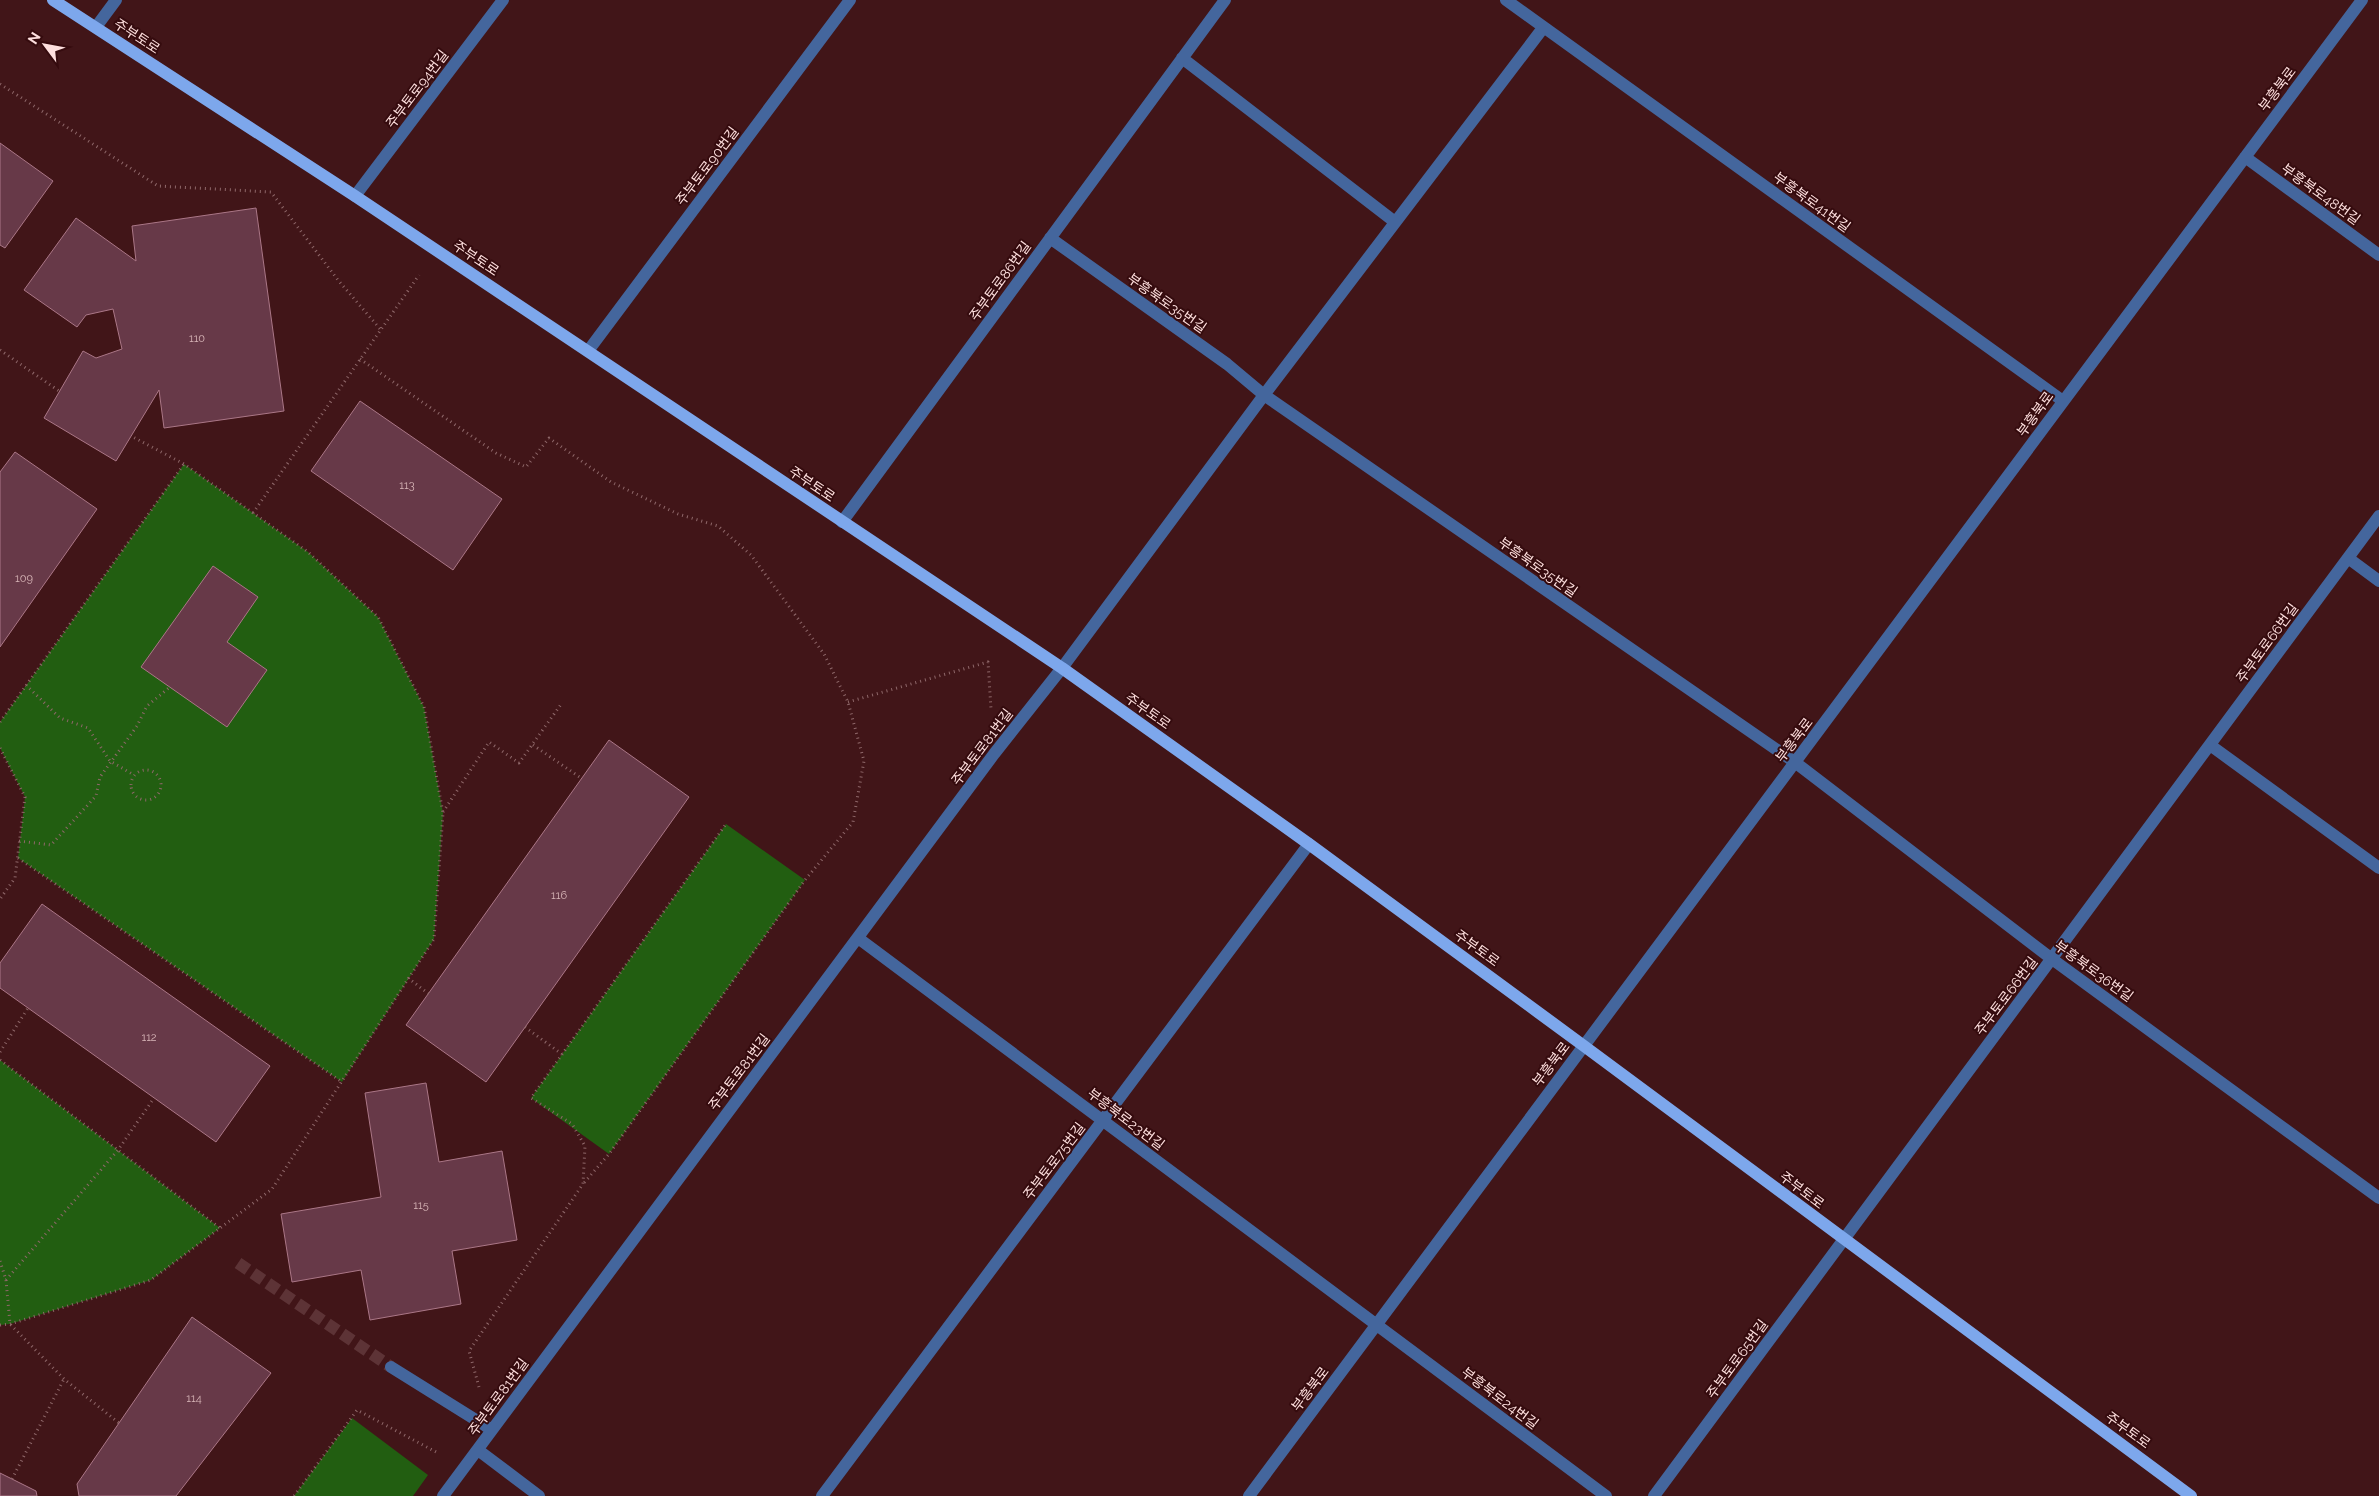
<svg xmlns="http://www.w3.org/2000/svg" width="2379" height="1496" viewBox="0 0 2379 1496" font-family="Raleway,'Noto Sans KR',sans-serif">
  <rect width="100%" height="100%" fill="#411518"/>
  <path fill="#225e11" d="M184,464l124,88 70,65 46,90 19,106 -9,126 -92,143 -324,-224 7,-61 -25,-49v-26z
    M726,824l79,56 -196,274 -78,-56z
    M0,1060l220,168 -69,52 -141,44 -10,1z
    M352,1418l76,57 -15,21h-119z"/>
  <path fill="#673948" stroke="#ab7787" d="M0,143l53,38 -48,67 -5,-3z
    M256,208l28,203 -120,17 -5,-38 -43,71 -72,-43 39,-67 13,7 26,-9 -9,-40 -27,6 -9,12 -53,-37 52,-72 60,43 -4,-35z
    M360,401l142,98 -49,71 -142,-99z
    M15,452l82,57 -97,138v-175z
    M213,566l45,31 -31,45 40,28 -40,57 -86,-60z
    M609,740l80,57 -203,285 -80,-57z
    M42,904l228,162 -54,76 -216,-154v-25z
    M426,1083l13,79 63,-11 15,89 -65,11 9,53 -91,16 -9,-50 -69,12 -11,-68 100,-17 -16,-104z
    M192,1317l79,56 -95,123h-97l-2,-12z
    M0,1473l36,18 1,5h-37z"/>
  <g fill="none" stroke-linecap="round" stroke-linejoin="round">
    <path stroke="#5d3336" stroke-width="12" stroke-dasharray="12 6" stroke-linecap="butt" d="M238,1263l153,104"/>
    <path stroke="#8f686a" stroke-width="3" stroke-dasharray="1 4" stroke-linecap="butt" d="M0,84l158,102 113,6 67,88 43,50
      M0,350l59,41
      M360,359l136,94 30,14 23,-29 62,44 67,32 40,12 33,29 73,99 24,48 16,59 -11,61 -48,58 -196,274 -26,30
      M253,513l166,-238
      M26,685l34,33 28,10 22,33 24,14
      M848,702l140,-40 3,47
      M0,722l184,-258
      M533,745l48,33
      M0,748l25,49 -10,81 -15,21
      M131 785a15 15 0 1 1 30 0a15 15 0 1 1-30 0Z
      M443,812l46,-70 30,21 43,-60
      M19,841l32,4 45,-49 4,-19 37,-51 10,-20 23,-19
      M18,858l324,224
      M408,978l21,16
      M525,1027l38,28
      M0,1052l28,-44
      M0,1060l220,168
      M0,1261l6,19 4,44 54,55 55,44
      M6,1280l112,-130 36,-52
      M0,1325l10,-1 141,-44 121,-91 162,-250 9,-126 -19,-106 -46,-90 -70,-65 -124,-88 -53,-28
      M479,1387l-10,-36 114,-167 2,-38 -13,-22 -41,-26 195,-274
      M12,1479l52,-100
      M294,1496l63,-86 81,43"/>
    <path stroke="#44669d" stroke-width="12" d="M1506,0l557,401
      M96,27l20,-27
      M1182,58l213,164
      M2245,157l134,98
      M355,196l148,-196
      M1050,238l177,126 37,31 532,368 256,196 327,239
      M588,351l262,-351
      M842,522l383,-522
      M2348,558l31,23
      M2210,745l169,123
      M858,938l748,558
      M391,1367l101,63
      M478,1450l61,46
      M443,1496l551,-742 68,-86 202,-273 279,-367
      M822,1496l487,-652
      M1249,1496l1113,-1496
      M1654,1496l725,-980"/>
    <path stroke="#7da7ec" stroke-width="12" d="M53,0l302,196 707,472 247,176 275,202 607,450"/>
  </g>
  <g text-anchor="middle" stroke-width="4" stroke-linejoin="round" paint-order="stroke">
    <g font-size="11" fill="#d8b6b8">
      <text x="197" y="342">110</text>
      <text x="407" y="489">113</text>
      <text x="24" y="582">109</text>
      <text x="559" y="899">116</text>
      <text x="149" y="1041">112</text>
      <text x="421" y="1209">115</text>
      <text x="194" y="1402">114</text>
    </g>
    <g font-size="14" fill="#fedfde" stroke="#350b0e">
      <text transform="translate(137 36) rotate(33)" y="5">주부토로</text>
      <text transform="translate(417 89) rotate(-53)" y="5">주부토로94번길</text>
      <text transform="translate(2277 89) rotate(-53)" y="5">부흥북로</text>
      <text transform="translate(707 166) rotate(-53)" y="5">주부토로90번길</text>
      <text transform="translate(2321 194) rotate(36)" y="5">부흥북로48번길</text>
      <text transform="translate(1812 202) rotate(36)" y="5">부흥북로41번길</text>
      <text transform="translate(476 258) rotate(34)" y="5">주부토로</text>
      <text transform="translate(1000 281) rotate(-54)" y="5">주부토로86번길</text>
      <text transform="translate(1167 303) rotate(35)" y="5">부흥북로35번길</text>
      <text transform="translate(2035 414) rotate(-54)" y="5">부흥북로</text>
      <text transform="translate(812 484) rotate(34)" y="5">주부토로</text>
      <text transform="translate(1538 567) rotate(35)" y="5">부흥북로35번길</text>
      <text transform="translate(2267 643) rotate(-54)" y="5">주부토로66번길</text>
      <text transform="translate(1148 711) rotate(35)" y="5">주부토로</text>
      <text transform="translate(1794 740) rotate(-53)" y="5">부흥북로</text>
      <text transform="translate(982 747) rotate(-53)" y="5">주부토로81번길</text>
      <text transform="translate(1477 948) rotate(36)" y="5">주부토로</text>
      <text transform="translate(2094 971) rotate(36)" y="5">부흥북로36번길</text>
      <text transform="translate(2006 996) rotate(-53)" y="5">주부토로66번길</text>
      <text transform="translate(1551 1064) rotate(-53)" y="5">부흥북로</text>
      <text transform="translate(739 1072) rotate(-53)" y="5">주부토로81번길</text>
      <text transform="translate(1126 1119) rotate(37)" y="5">부흥북로23번길</text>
      <text transform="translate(1054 1161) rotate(-53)" y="5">주부토로75번길</text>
      <text transform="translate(1802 1190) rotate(37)" y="5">주부토로</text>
      <text transform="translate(1737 1359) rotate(-54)" y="5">주부토로65번길</text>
      <text transform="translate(1310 1389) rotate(-53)" y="5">부흥북로</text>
      <text transform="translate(498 1397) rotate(-54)" y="5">주부토로81번길</text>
      <text transform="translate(1500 1398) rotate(37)" y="5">부흥북로24번길</text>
      <text transform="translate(2128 1430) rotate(36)" y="5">주부토로</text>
    </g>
  </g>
  <g transform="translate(45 45) rotate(302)" stroke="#350b0e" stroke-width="4" paint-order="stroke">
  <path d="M0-4L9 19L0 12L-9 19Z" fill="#fedfde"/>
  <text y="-8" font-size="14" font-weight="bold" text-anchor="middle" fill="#fedfde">N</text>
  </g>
</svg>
